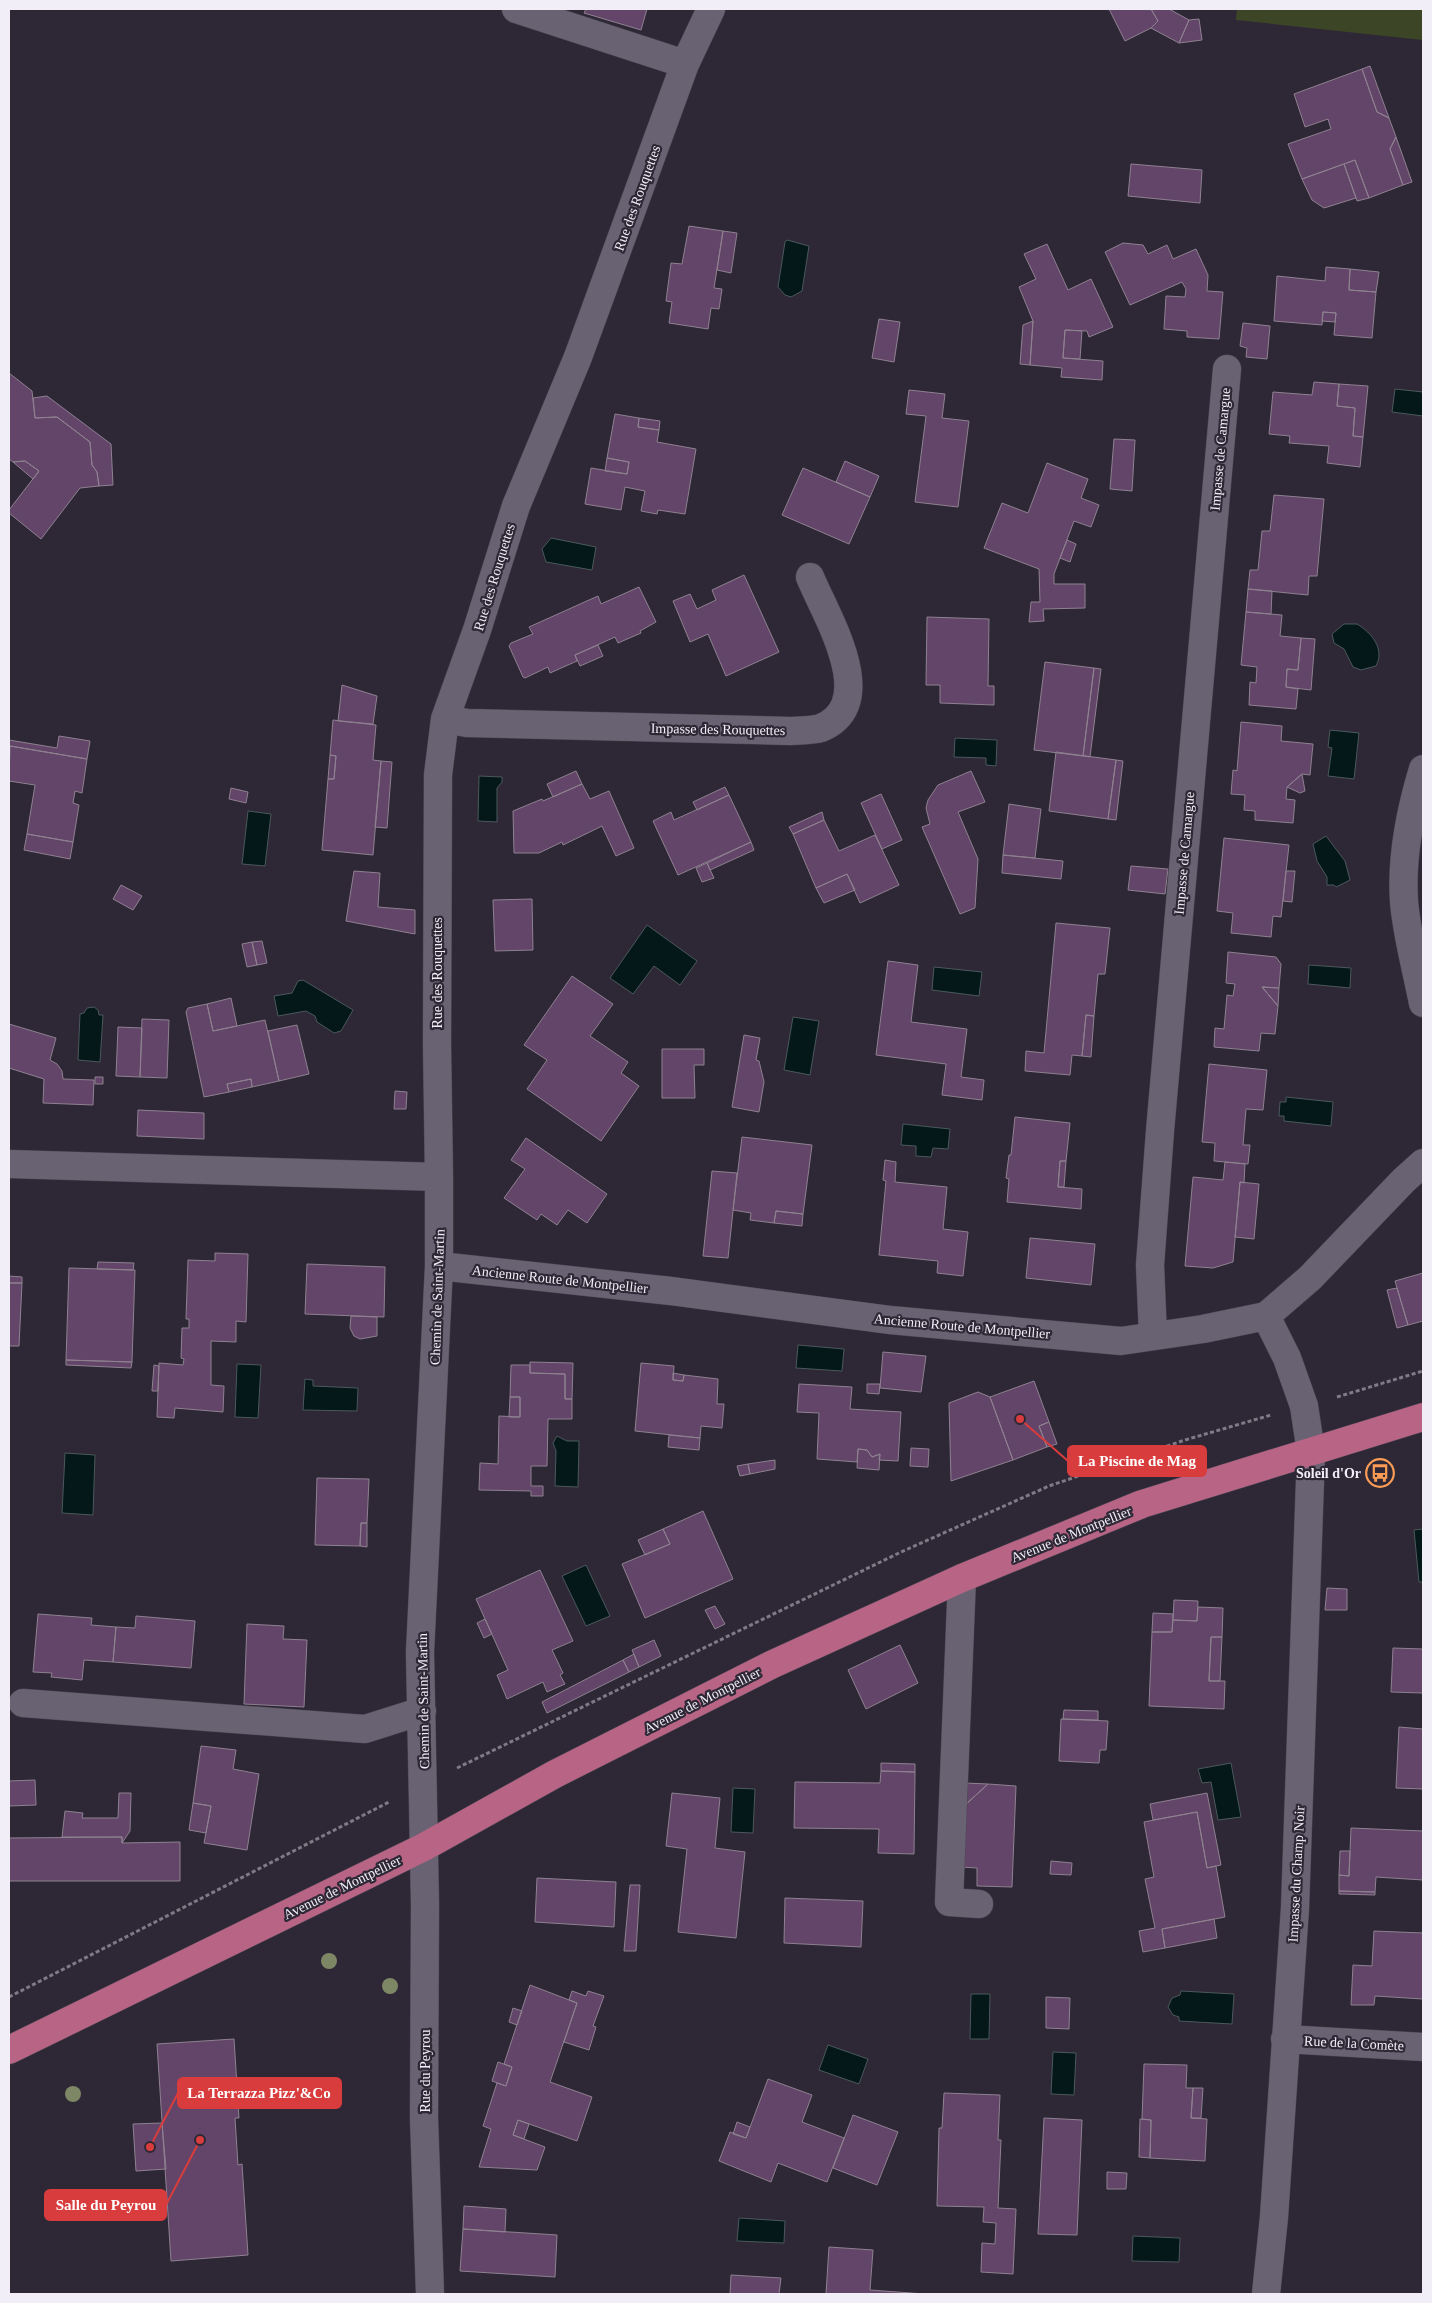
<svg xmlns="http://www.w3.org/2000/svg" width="1432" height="2303" viewBox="0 0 1432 2303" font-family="Georgia,serif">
  <rect width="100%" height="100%" fill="#2e2836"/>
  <path fill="#3d4527" d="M1237,9h186v31l-187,-20z"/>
  <path fill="#041819" stroke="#4b585c" d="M787,240l22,6 -7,45 -11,6 -6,-2 -7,-8 7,-45z
    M1395,389l28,3v24l-31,-4z
    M551,538l45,9 -4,23 -46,-8 -4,-13z
    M1344,624h13c15,9 28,25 19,42l-15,4 -8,-3 -9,-18 -10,-6 -2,-9z
    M1330,730l29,3 -5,46 -26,-3 4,-28 -4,-1z
    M955,738l42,2 -1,26 -10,-1v-7l-32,-1z
    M479,776l23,1v5l-5,6v34l-19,-1z
    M248,811l23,3 -6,52 -23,-2z
    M1326,836l19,25 5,19 -14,7 -2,-2h-7v-8l-10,-16 -4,-17z
    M647,925l50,36 -17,24 -26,-19 -21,28 -23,-16z
    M1309,965l42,3 -1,20 -42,-4z
    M934,967l48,5 -3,24 -47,-6z
    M303,980l50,30 -12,21 -7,2 -17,-11 -2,-6 -9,-5 -28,5 -4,-20 18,-3 6,-12z
    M94,1007l4,3 1,5h4l-3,47 -22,-2 2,-46 4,-1 3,-5z
    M793,1017l26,4 -9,54 -26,-5z
    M1286,1097l47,5 -2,24 -47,-5v-5h-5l1,-14h6z
    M903,1124l47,5 -2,20 -15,-1 -2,9 -15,-1v-10l-15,-1z
    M798,1345l46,4 -2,22 -46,-3z
    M237,1364l24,1 -3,53 -23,-1z
    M305,1379l8,1v6l45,2 -1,23 -54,-1z
    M557,1436l10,5h12l-1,46 -23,-1 1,-35 -3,-8z
    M65,1453l30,2 -2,60 -31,-2z
    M1423,1529v53h-4l-5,-52z
    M586,1565l24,51 -24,10 -24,-50z
    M1231,1763l10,54 -23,3 -7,-38 -9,1 -4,-14z
    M733,1788l22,1 -2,44 -22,-1z
    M1181,1991l53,3 -2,30 -53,-3v-4l-6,-2 -5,-8 4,-9 8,-3z
    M971,1994h19l-1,45h-19z
    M828,2045l40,14 -9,25 -40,-14z
    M1053,2052l23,1 -2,42 -23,-1z
    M739,2218l46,3 -1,22 -47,-2z
    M1133,2236l47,2 -1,24 -47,-1z"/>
  <path fill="#634569" stroke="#8e8190" d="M586,9h61l-6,21 -57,-17z
    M1109,9h42l7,12 -7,7 -26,13z
    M1151,9h18l20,11 -10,23 -28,-15 7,-7z
    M1199,19l3,21 -23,3 10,-23z
    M1370,66l19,52 -12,-6 -15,-43z
    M1362,69l15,43 12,6 7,19 -6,12 13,36 -34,13 -14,-38 -53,19 -14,-35 43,-15 -3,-10 -23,8 -11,-33z
    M1396,137l16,45 -9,3 -13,-36z
    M1355,160l14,38 -12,3 -13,-37z
    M1131,164l71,6 -2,33 -72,-7z
    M1344,164l12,34 -32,10 -12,-8 -10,-21z
    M689,226l34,5 -9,57 8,1 -3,20 -8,-1 -3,21 -39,-6 3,-21 -6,-1 5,-38 11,1z
    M723,231l14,2 -6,40 -14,-3z
    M1123,243l20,2 5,9 19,-9 6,14 23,-10 12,26 -1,16 16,1 -4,47 -32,-2v-6l-23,-2 2,-33 19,1 1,-8 -4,-7 -52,23 -25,-53z
    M1047,244l21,46 23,-11 22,48 -24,10 -2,-6 -22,-1 -2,28 40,3 -1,19 -41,-3 1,-9 -32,-3 3,-44 -14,-34 17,-8 -12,-25z
    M1326,267l24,2 -1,21 27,2 -4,46 -38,-3 2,-22 -13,-1 -1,13 -48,-4 3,-45 48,5z
    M1350,269l29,3 -3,20 -27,-2z
    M1323,312l13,1 -1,9 -13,-1z
    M879,319l21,3 -6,40 -22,-4z
    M1033,321l-3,44 -10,-1 3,-39z
    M1243,323l27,3 -3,33 -21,-2 1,-9 -7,-2z
    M1065,330l17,1 -2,28 -17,-1z
    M9,373l23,18 3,27 22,-1 33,25 2,23 5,7 2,14 -19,2 -39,51 -32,-26v-3l30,-39 -14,-10 -12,1 -4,-3z
    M1314,382l25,2 -2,22 18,2 -2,28 10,1 -3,30 -33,-4 2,-17 -40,-3 1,-7 -21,-2 4,-42 39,3z
    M1339,384l29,2 -5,51 -10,-1 2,-28 -18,-2z
    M909,390l36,4 -3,24 27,3 -11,86 -43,-5 11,-86 -20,-2z
    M47,396l64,48 2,41 -14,1 -2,-14 -5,-7 -2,-23 -33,-25 -22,1 -2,-20z
    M615,414l24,4 -1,9 21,3 -2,12 39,7 -11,65 -27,-4 -1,4 -16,-3 4,-20 -20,-4 -4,23 -36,-6 6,-36 36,6 2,-12 -22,-4z
    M639,418l21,3 -1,9 -21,-3z
    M1114,439l21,1 -3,51 -22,-2z
    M607,458l22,4 -2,12 -22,-3z
    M25,461l14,10 -6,8 -20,-17z
    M845,461l34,15 -9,21 -34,-15z
    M1047,463l41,16 -7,19 18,7 -8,22 -17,-6 -20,53v10h31v24l-42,1 1,12 -15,1 2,-20h9l-1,-33 -55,-21 18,-45 26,10z
    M803,468l67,29 -21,47 -67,-29z
    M1274,495l50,4 -7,77h-8l-1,19 -60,-6 2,-19h8l4,-39h8z
    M1067,540l9,4 -6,18 -10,-4z
    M744,575l35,77 -53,24 -18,-42 -18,8 -17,-41 17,-7 7,15 19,-9 -4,-10z
    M639,587l17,35 -16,9 1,2 -23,10 -3,-6 -40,18 2,6 -27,12 -2,-6 -23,11 -2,-1 -14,-31 2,-3 22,-9 -4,-7 69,-31 3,8z
    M1248,589l24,2 -1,23 -25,-2z
    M1246,612l36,3 -2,21 21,2 -3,32 -11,-1 -1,18 12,2 -2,20 -47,-4 1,-23 6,1 1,-16 -16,-2z
    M927,617l62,2 -1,67h6v19l-54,-2v-18h-14z
    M1301,638l14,1 -4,51 -25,-3 1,-18 11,1z
    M598,645l5,11 -23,10 -5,-11z
    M1045,662l49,6 -11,88 -49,-6z
    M1094,668l7,1 -11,88 -7,-1z
    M342,685l35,11 -4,28 -35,-3z
    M333,720l43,5 -3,35 8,1 -8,94 -51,-5 6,-71h6l2,-23 -6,-1z
    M1241,722l41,4 -1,15 32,3 -3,31 -8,-1 -15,13 -1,12 9,1 -2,23 -38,-3v-9l-11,-1 1,-15 -14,-1 2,-24 4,1z
    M59,736l31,5 -3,18 -77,-13 -1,3v-9l48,8z
    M10,746l77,13 -5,34 -7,-2 -2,12 6,2 -6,37 -46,-8 8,-49 -26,-4z
    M1056,752l60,8 -8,59 -59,-8z
    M330,755l6,1 -2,23h-6z
    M1116,760l7,1 -7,59 -8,-1z
    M381,761l11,1 -5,66 -12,-1z
    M576,771l6,13 -29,13 -6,-13z
    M971,771l14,31 -27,10 20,47 -3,49 -15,6 -38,-87 8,-3 -4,-16 2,-8 10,-15z
    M1302,774l3,17 -5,2 -13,-6z
    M582,784l8,15 19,-8 25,57 -18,8 -14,-30 -39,19 -1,-3 -23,11h-25l-1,-42 29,-12 1,2z
    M725,787l4,8 -32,15 -4,-8z
    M231,788l17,4 -2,11 -17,-4z
    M881,794l21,46 -20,9 -21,-46z
    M729,795l22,47 -73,33 -25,-54 18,-9 3,8z
    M1009,804l32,5 -6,49 -32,-3z
    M822,812l2,8 -31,14 -4,-7z
    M824,820l15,31 36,-16 24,50 -39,18 -13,-29 -31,14 -23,-54z
    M27,834l46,8 -3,17 -46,-9z
    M1224,838l65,7 -8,72 -8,-1 -2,21 -40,-4 2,-20 -16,-2z
    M751,842l3,8 -44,20 -3,-7z
    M1003,855l60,6 -2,18 -59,-6z
    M707,863l7,15 -12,4 -6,-14z
    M1131,866l37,3 -3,25 -37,-4z
    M354,871l26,2 -2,34 37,3v24l-69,-13z
    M1286,871h9l-3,31 -9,-1z
    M847,874l8,16 -31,13 -8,-15z
    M121,885l21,11 -9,14 -20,-11z
    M532,899l1,51 -38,1 -2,-51z
    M1056,923l54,5 -5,46h-7l-4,42 -8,-1 -4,41 -10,-1 -2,20 -45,-4 1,-20 18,2z
    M262,941l5,22 -10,2 -5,-23z
    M252,942l5,23 -10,2 -5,-23z
    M1228,952l48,5 5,7 -2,24 -17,-1 16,19 -3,28 -14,-1 -2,18 -45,-4 1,-19 9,1 3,-34 6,1 2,-12 -9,-1z
    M888,961l30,4 -7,57 56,7 -6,48 23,3 -2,20 -40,-5 4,-31 -70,-9z
    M572,976l41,28 -23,32 38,26 -7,11 18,13 -38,55 -74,-52 20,-29 -23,-15z
    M1262,987l17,1 -1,18z
    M231,998l6,28 -24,5 -6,-27z
    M207,1004l6,27 52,-11 14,61 -27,6 -1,-8 -24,5 2,8 -25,5 -18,-85 2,-4z
    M1086,1015l8,1 -3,41 -9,-1z
    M142,1019l27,1 -2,58 -27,-1z
    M9,1024l47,14 -6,22 7,4 5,7 1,8 31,1 -1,25 -50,-2 1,-24 -35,-11z
    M297,1025l12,49 -30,7 -11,-50z
    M118,1027l24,1 -2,49 -24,-1z
    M744,1035l16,3 -4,22 3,1 5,21 -5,30 -27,-5z
    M662,1049h42v16h-10l1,33h-33z
    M1209,1064l58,6 -4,40 -17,-1 -3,36h7l-2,19 -34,-3 1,-18 -13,-1z
    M95,1077h8v7h-8z
    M251,1079l1,8 -23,5 -2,-8z
    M395,1091l12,1 -1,17h-12z
    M138,1110l66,3v26l-67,-3z
    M1015,1117l55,6 -4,38h-6l-2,26 24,2 -1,20 -74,-7 2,-23 -3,-1 3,-23h2z
    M742,1137l70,8 -9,69 -27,-3 -2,12 -24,-3 1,-7 -18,-3z
    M526,1138l81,56 -20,29 -19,-13 -11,15 -16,-11 -4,6 -33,-22 21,-29 -14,-9z
    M885,1160l11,2 -1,20 52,5 -4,42 25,3 -5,44 -26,-3 1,-12 -59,-6 7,-74 -3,-1z
    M1060,1161h6l-2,26h-6z
    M1225,1162l20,2 -1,19 -4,-1 -7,80 -20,6 -28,-2 8,-89 30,3z
    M712,1171l25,2 -9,85 -25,-2z
    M1240,1182l19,2 -5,55 -19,-2z
    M776,1211l27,3 -1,12 -28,-3z
    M1030,1238l65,6 -4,41 -65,-7z
    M215,1253l33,1 -2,68 -10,-1v21l-25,-1v44l13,1 -1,26 -48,-4 -1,10 -17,-1 2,-54 24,2 1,-6 -3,-1 1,-30h7v-9h-3l2,-59 27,1z
    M98,1262l36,1 -1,7 -36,-1z
    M307,1264l78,3 -1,50 -79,-3z
    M69,1268l66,2 -3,92 -66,-2z
    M1423,1273v48l-15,4 -13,-44z
    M9,1276l13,1v6h-13z
    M9,1283h13l-3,63h-10z
    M1397,1288l11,37 -11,3 -10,-38z
    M351,1316l26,1v19l-17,3 -6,-3 -4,-8z
    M883,1352l43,4 -5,36 -41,-4z
    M66,1360l66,2 -1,6 -65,-3z
    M530,1362l43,1 -1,36h-7v-25l-35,-1z
    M641,1363l33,3 -1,14 10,1 1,-6 34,4 -1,25h7l-2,24 -21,-2 -1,12 -65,-7z
    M154,1365l5,1 -1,25h-6z
    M511,1365h19v8l35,1v25h7v20h-24l-1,47h-16v20h12v10h-12v-5l-52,-1 1,-27 18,1 1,-48 21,1v-20h-10z
    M673,1373l11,2 -1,6 -10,-1z
    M1034,1381l15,41 -10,4 8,21 -34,13 -23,-63z
    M799,1384l53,3 -2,22 51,3 -3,49 -19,-1 1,-6 -8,3 -5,-7 -9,-1 -1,13 -40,-3 2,-46 -22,-1z
    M867,1384h13l-1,10 -12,-1z
    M978,1392l12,5 23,63 -62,21 -2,-78z
    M510,1397h10v20h-11z
    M1049,1422l8,22 -10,3 -8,-21z
    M669,1435l31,3 -1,12 -31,-3z
    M911,1448l18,1 -1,18 -18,-1z
    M858,1449l9,1 5,7 8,-3 -1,16 -22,-2z
    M775,1460v9l-25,5 -2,-10z
    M748,1464l2,10 -10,2 -3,-10z
    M317,1478l52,1 -2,44h-6l-1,23 -45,-1z
    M703,1511l30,68 -88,39 -23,-54 48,-20 -7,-15z
    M361,1523h6v24l-7,-1z
    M663,1529l7,15 -25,11 -7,-15z
    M540,1570l33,71 -21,9 11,23 -3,2 5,9 -18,8 -4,-10 -36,17 -10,-24 11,-5 -32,-71z
    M1327,1588l20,1v21h-22z
    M1174,1600l24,1 -1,20 -24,-1z
    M715,1606l10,18 -10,5 -10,-19z
    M1198,1607l25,1 -1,29h-11l-2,44h16l-1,28 -75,-3 3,-74h20l1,-12 24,1z
    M1153,1613l20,1 -1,18h-20z
    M38,1614l54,4 -1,7 25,2 -3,35 -29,-2 -2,20 -31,-3 1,-4 -19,-1z
    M136,1616l59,5 -4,47 -78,-6 3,-35 19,1z
    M485,1619l7,15 -8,4 -7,-15z
    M247,1624l37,2 -1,13 24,1 -3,67 -60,-3z
    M1211,1637h11l-2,44h-11z
    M654,1640l7,16 -22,11 -7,-17z
    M900,1645l18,38 -52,26 -18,-39z
    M1393,1648l30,1v44l-32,-1z
    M634,1654l5,13 -10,5 -6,-12z
    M623,1660l6,12 -82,41 -5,-11z
    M1064,1710l34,1v9l-35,-1z
    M1061,1719l47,2 -2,29h-6l-1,13 -40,-2z
    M1399,1727l24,2v60l-27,-1z
    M201,1746l35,4 -3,19 26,5 -12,76 -43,-7 7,-37 -18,-3z
    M881,1763l34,1v8l-34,-1z
    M881,1771l34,1 -1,82 -36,-1 1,-24 -85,-1 1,-46 85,1z
    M35,1780l1,25 -27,1v-25z
    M965,1783l23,1 -24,22z
    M988,1784l28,2 -4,101 -35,-1v-18l-17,-1 4,-61z
    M119,1793h12l-1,38 -8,12v-6h-60l3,-26 18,2 -1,5h36z
    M672,1793l48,5 -5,50 30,4 -9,86 -58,-6 9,-83 -21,-3z
    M1207,1793l14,72 -14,3 -10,-56 -44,8 -3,-16z
    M193,1803l18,3 -5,27 -17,-3z
    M1197,1812l10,56 9,-2 9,51 -63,12 3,19 -22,4 -4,-21 16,-3 -10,-49 9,-2 -10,-55z
    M1351,1828l72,3v49l-47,-3 -1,15 -36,-1v-16l10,1z
    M122,1837v6l58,-1v39h-171v-43z
    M1340,1851h10l-1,25 -10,-1z
    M1051,1861l21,2 -1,12 -21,-1z
    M537,1878l79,4 -2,45 -79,-5z
    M630,1885h10l-4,66h-12z
    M1339,1891l36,1v3l-36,-1z
    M785,1898l78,3 -2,46 -77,-4z
    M1214,1919l3,19 -52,10 -3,-19z
    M1374,1931l49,2v66l-48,-3 -1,9h-23l2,-40 19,1z
    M530,1985l47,18 -27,79 42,15 -15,44 -59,-21 -5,15 32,12 -8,23 -58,-3 12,-38 -8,-3 14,-43 9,3 6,-19 -8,-3z
    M572,1991l14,5 2,-5 16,5 -11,30 3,1 -7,23 -25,-8 13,-39 -8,-3z
    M1046,1997l24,1 -1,31 -23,-1z
    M513,2008l9,3 -5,14 -8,-3z
    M234,2039l5,79h-4l3,47 4,-1 6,91 -77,6 -14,-217z
    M498,2062l14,5 -6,19 -14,-5z
    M1144,2064l43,1 -1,23h7l-2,30 16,1 -2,42 -55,-3 1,-38 -9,-1z
    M768,2079l44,16 -10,27 42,16 -17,44 -49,-19 -7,19 -52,-21 11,-29 16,6z
    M1193,2088h10l-2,30h-10z
    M944,2093l56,2 -2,45h3l-3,68 18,1 -3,65 -32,-2 1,-29 13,1 1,-21 -13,-1 1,-15 -47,-1 2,-78h3z
    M853,2115l45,17 -21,53 -44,-17z
    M1044,2118l38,2 -5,115 -39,-1z
    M1140,2119l11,1 -1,38 -11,-1z
    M518,2120l11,4 -5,15 -11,-4z
    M737,2122l13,5 -4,11 -13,-4z
    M162,2123l4,46 -30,2 -3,-47z
    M1107,2172l20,1 -1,16h-19z
    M464,2206l42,3 -1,23 -42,-3z
    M463,2229l94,6 -2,42 -95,-6z
    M829,2247l44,3 -3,40 55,4h-99z
    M731,2275l50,3 -2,16h-49z"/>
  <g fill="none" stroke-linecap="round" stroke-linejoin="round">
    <defs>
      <path id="minor" d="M516,9l169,55
        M445,719l22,4 323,8c9,-1 22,0 31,-3 60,-25 5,-112 -11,-151
        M1423,769c-13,43 -22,87 -19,132 2,30 13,71 19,102
        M9,1164l430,13v89l-19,386 5,252 -1,214 6,176
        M439,1177l-2,-133 1,-269 7,-56 32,-89 39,-124 62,-149 107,-293 26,-55
        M439,1266l232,25 219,29 231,21 82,-12 63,-13 44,-38 94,-98 19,-17
        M1153,1336l-3,-71 10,-134 67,-762
        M962,1578l-13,324 30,2
        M23,1703l342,26 57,-18
        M1285,2039l138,8
        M1266,2294l8,-77 21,-309 16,-456 -7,-46 -17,-48 -21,-42"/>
      <path id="major" d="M9,2050l415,-203 131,-73 218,-110 189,-86 180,-74 281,-87"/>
    </defs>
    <use href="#minor" stroke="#4c4652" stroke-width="29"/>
    <use href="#major" stroke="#4c4652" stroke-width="29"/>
    <path stroke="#7f7a86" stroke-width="3" stroke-dasharray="4 2.5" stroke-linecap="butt" d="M1337,1397l86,-26
      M457,1768l444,-216 148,-66 136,-46 86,-25
      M9,1997l380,-195"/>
    <use href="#minor" stroke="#696272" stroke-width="28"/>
    <use href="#major" stroke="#b86485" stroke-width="28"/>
  </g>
  <g fill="#7d8665">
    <circle cx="329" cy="1961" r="8"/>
    <circle cx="390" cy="1986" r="8"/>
    <circle cx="73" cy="2094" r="8"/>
  </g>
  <defs>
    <symbol id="bus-ring" viewBox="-11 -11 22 22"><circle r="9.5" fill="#2e2836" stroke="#fd9d55" stroke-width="1.5"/><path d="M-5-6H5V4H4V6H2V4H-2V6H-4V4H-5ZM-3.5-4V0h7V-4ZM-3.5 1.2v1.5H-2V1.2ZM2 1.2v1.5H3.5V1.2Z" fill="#fd9d55"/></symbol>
  </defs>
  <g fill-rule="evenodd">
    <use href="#bus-ring" x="1364" y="1457" width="32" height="32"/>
  </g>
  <g text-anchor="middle" stroke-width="4.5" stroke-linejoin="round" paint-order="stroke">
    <g font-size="14" fill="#f2eef8" stroke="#2e2836">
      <text transform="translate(637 198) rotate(-70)" y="5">Rue des Rouquettes</text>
      <text transform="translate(1220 449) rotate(-85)" y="5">Impasse de Camargue</text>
      <text transform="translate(494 577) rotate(-73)" y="5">Rue des Rouquettes</text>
      <text transform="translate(718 729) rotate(1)" y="5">Impasse des Rouquettes</text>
      <text transform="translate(1184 853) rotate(-85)" y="5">Impasse de Camargue</text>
      <text transform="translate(437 973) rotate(-90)" y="5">Rue des Rouquettes</text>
      <text transform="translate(560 1279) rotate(6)" y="5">Ancienne Route de Montpellier</text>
      <text transform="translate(437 1297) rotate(-88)" y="5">Chemin de Saint-Martin</text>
      <text transform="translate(962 1326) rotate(5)" y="5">Ancienne Route de Montpellier</text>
      <text transform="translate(1071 1534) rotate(-22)" y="5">Avenue de Montpellier</text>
      <text transform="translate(702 1700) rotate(-27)" y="5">Avenue de Montpellier</text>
      <text transform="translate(423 1701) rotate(-91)" y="5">Chemin de Saint-Martin</text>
      <text transform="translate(1296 1874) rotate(-87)" y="5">Impasse du Champ Noir</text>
      <text transform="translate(342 1887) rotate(-26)" y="5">Avenue de Montpellier</text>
      <text transform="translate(1354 2043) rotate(3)" y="5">Rue de la Comète</text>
      <text transform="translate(425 2071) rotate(-90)" y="5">Rue du Peyrou</text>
    </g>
    <g font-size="14" font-weight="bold" fill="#f2eef8" stroke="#2e2836" text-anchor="end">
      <text x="1361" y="1478">Soleil d'Or</text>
    </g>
  </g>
  <path fill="none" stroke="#d93c3d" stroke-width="2" d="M1020 1419L1068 1461M150 2147L178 2093M200 2140L166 2205"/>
  <g fill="#d93c3d" stroke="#2e2836" stroke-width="2">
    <circle cx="1020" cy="1419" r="5"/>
    <circle cx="150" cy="2147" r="5"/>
    <circle cx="200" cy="2140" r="5"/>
  </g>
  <g fill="#d93c3d" stroke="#d93c3d" stroke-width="2">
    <rect x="1068" y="1446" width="138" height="30" rx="5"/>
    <rect x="178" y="2078" width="163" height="30" rx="5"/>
    <rect x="45" y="2190" width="121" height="30" rx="5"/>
  </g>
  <g font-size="15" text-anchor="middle" font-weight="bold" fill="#fff">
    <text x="1137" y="1466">La Piscine de Mag</text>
    <text x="259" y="2098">La Terrazza Pizz'&amp;Co</text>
    <text x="106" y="2210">Salle du Peyrou</text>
  </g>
  <rect width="1432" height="2303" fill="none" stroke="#f2eef8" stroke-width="20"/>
</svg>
